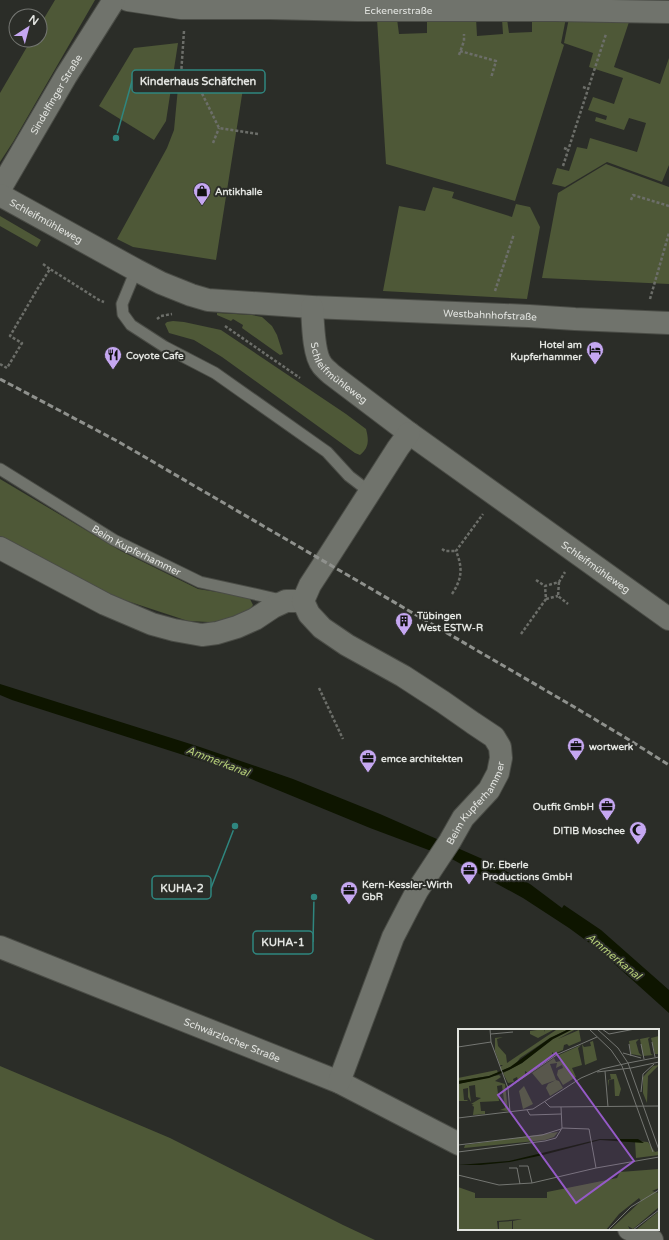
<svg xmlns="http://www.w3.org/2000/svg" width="669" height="1240" viewBox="0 0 669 1240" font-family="'Varela Round',sans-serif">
  <rect width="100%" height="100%" fill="#2b2d28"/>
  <path fill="#4e5837" d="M55,0h40l-82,142 -13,20v-69l31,-53h9v-15z
    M476,18l1,18 26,-2 -1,-15h5l2,14 23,-1v-14h34l-5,25 3,2 -49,156 -129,-37 -9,-145h20l2,15 28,-1v-14z
    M569,18l60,4 -15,45 46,17 9,-26v107l-7,17 -55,-20 -42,25 -13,-3 5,-16 12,3 8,-24 10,2 3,-11 47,14 9,-29 -17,-5 -5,12 -29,-9 1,-4 10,3 1,-4 -19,-6 5,-13 21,7 9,-26 -34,-11 4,-14 -29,-10z
    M178,43l-12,78 -12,19 -55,-34 35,-58z
    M245,76l-29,184 -83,-13 -16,-8 50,-91 7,-18 5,-53z
    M606,164l63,23v97l-127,-6 16,-85z
    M433,187l21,5 -2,6 60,19 4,-13 14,3 10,20 -13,72 -144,-8 16,-85 26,5z
    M0,216l41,24 -4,7 -37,-21z
    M217,313l35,2 10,2 10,9 5,9 6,19 -3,1 -38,-27 1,-3 -10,-6 -2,2 -14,-6z
    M173,321l11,1 37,8 125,84 20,15c3,11 3,19 -6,26l-5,-2 -133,-96 -28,-17 -25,-7 -4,-9 2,-2z
    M0,479l121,72 77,38 51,8 4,8 -9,12 -15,6 -41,-2 -76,-25 -112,-60z
    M0,1066l170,72 173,87 32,15h-375z"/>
  <path fill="#0e1500" d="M0,684l200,63 93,32 87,35 107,47 43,23 32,24 2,-3 37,25 68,60v23l-70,-63 -30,-22 -46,-30 -73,-40 -80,-30 -143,-59 -215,-69 -12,-5z"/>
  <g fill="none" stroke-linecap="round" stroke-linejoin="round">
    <defs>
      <g id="lane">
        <path d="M136,270l-14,34 1,10 8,11 34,22 50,26 112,79 22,24 13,10 11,2"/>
        <path id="s1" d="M0,469l114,71 86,42 81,18"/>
      </g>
      <g id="street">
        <path id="s2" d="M128,0l53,8h89l87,2h198l114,2"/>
        <path id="s3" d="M0,189l66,-113 48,-76"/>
        <path id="s4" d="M0,195l136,75 25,13 30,12 17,5 104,7 217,9 46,3 94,4"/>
        <path id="s5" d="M312,307c1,14 1,47 10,58 2,3 6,6 9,9l78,59 260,186"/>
        <path d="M0,548l105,56 47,20 22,6 28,5 15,-2 20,-6 18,-8 18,-12 13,-6h17"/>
        <path id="s6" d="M0,947l339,135 120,62"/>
        <path id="s7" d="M339,1082l54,-145 15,-29 9,-17 33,-50 13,-23 26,-28 9,-17 3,-15 -1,-11 -6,-10 -21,-14 -30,-21 -40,-26 -56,-31 -25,-17 -13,-14 -6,-13 7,-16 15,-23 73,-114 11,-15"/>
        <path d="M629,1229l23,11"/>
      </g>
    </defs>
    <use href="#lane" stroke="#4a4c46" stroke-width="13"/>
    <use href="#street" stroke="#4a4c46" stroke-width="24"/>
    <path stroke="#6c6e69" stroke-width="2.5" stroke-dasharray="3 2" stroke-linecap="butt" d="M184,31l-3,44 12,-1
      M460,51l36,10 -5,17
      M459,55l5,-14v-7
      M191,71l28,57 39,6
      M583,87l5,2
      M213,143l6,-15
      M564,148l5,2
      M563,166l43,-132
      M631,200l2,-5 36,11
      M43,264l7,5
      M495,291l19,-57
      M650,299l19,-66
      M157,319l4,-3 11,-2
      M225,326l75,52
      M0,364l7,4 15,-25 -12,-7 28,-48 12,-19 49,31 5,2
      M442,549l3,2h11
      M536,580l9,6 14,-4 6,-10
      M559,582l-1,14 10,8
      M452,594c10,-15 11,-26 4,-43l27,-37
      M546,599l12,-3
      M521,634l25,-35 -1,-13
      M319,688l24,51"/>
    <use href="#lane" stroke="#70736c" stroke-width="11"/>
    <use href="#street" stroke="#70736c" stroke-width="22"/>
    <path stroke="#8f918d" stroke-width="3" stroke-dasharray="6 3" stroke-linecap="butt" d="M0,379l119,63 457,266 50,30 43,27"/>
  </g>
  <defs>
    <symbol id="shop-pin" viewBox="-11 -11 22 30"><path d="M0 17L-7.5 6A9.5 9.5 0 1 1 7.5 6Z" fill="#c5a7f1" stroke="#2b2d28"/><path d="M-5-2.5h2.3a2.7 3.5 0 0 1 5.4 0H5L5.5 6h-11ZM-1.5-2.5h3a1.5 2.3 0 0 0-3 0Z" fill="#111"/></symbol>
    <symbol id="hotel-pin" viewBox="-11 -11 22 30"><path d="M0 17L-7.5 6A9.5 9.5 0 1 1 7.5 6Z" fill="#c5a7f1" stroke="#2b2d28"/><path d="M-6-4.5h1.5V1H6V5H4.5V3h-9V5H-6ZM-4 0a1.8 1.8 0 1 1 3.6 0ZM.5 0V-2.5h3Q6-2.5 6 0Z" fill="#111"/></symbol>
    <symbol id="restaurant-pin" viewBox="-11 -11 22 30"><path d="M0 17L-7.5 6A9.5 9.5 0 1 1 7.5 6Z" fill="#c5a7f1" stroke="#2b2d28"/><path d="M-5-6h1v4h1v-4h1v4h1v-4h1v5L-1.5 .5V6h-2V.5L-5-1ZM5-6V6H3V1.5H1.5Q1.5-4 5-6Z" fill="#111"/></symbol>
    <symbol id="building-pin" viewBox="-11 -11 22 30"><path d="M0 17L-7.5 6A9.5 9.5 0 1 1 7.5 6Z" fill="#c5a7f1" stroke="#2b2d28"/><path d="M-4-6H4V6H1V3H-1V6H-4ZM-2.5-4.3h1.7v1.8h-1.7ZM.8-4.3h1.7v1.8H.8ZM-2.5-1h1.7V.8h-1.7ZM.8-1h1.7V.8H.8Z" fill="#111"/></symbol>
    <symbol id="office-pin" viewBox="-11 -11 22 30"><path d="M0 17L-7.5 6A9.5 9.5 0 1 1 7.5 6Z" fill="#c5a7f1" stroke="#2b2d28"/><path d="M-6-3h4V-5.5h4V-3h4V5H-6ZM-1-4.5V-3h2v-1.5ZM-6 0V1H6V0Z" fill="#111"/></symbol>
    <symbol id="mosque-pin" viewBox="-11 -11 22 30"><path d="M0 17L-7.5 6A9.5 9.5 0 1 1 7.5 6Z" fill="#c5a7f1" stroke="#2b2d28"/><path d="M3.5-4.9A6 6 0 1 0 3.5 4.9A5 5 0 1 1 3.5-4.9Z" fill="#111"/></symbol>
  </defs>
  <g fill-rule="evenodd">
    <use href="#shop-pin" x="192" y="181" width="20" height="27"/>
    <use href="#hotel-pin" x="585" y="340" width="20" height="27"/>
    <use href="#restaurant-pin" x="103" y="345" width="20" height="27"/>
    <use href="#building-pin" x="394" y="611" width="20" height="27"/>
    <use href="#office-pin" x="566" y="736" width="20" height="27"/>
    <use href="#office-pin" x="358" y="748" width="20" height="27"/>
    <use href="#office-pin" x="597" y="796" width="20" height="27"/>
    <use href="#mosque-pin" x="628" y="820" width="20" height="27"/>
    <use href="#office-pin" x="459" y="860" width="20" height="27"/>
    <use href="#office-pin" x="339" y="880" width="20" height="27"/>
  </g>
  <g text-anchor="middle" stroke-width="4" stroke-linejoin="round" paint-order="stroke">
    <g font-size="10" fill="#e2e4e0" stroke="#2b2d28">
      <text dy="4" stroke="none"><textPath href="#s2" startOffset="271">Eckenerstraße</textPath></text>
      <text dy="4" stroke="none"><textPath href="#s3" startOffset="110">Sindelfinger Straße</textPath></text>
      <text dy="4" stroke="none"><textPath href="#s4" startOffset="53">Schleifmühleweg</textPath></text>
      <text dy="4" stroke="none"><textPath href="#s4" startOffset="516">Westbahnhofstraße</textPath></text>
      <text dy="4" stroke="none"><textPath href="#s5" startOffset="76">Schleifmühleweg</textPath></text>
      <text dy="4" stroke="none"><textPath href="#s1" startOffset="159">Beim Kupferhammer</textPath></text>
      <text dy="4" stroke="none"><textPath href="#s5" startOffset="400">Schleifmühleweg</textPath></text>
      <text dy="4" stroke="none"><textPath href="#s7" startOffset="313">Beim Kupferhammer</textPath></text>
      <text dy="4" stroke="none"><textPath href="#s6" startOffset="250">Schwärzlocher Straße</textPath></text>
    </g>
    <g font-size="10" font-weight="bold" fill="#e2e4e0" stroke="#2b2d28" text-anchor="start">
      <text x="215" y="195">Antikhalle</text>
      <text x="582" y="348" text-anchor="end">Hotel am<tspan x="582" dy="12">Kupferhammer</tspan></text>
      <text x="126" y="359">Coyote Cafe</text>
      <text x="417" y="619">Tübingen<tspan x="417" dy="12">West ESTW-R</tspan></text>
      <text x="589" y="750">wortwerk</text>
      <text x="381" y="762">emce architekten</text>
      <text x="594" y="810" text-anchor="end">Outfit GmbH</text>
      <text x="625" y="834" text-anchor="end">DITIB Moschee</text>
      <text x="482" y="868">Dr. Eberle<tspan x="482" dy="12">Productions GmbH</tspan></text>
      <text x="362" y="888">Kern-Kessler-Wirth<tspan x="362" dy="12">GbR</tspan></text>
    </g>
    <g font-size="11" font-style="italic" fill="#b4cd78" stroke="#2b2d28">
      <text transform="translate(218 761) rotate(21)" y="4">Ammerkanal</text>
      <text transform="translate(614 956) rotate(39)" y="4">Ammerkanal</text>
    </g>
  </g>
  <g transform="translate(458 1029)">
    <rect width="201" height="201" fill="#2b2d28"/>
    <path d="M86,0l1,3v-3h10l-17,9 -8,-4v-3zM111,0l-19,9 -30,20 -5,7 -14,6 -1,-4 3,-2h-3l-5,-14v-13l8,-1 -6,2 1,7 8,9 1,8 49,-33zM115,0h3l-18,10 21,-9 2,11 -12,5 -2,-2 -3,1 -1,5 -9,4 -2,-2v4l-24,17 -3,-2v4l-7,5 -1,-3 -4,2 1,3 -6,1 -5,-10 19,-10 31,-24zM201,7v18h-4l-4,-16zM192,8l-2,2 3,15 2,1 -10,1 -3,-17zM181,10l-3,3 3,11 3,3 -11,-2 -2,-13zM135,12l4,19 -12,5 -3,-21 2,3 7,-1 -1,-4zM123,16l-3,3 4,17 -10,3 4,9 -13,8 -6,-10 1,-5 5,-2 -1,-3 -6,3 1,-5 -7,1 6,16 -14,5 -10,-12 22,-15 2,4 5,-1 -2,-6zM201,36l-11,11 -1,27 -4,-10v-16l10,-11zM39,41l1,3 -9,3 -31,5v-3zM152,45h6l5,15 -2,7h-4l-1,-17 -5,1v7l-1,-7 3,-1zM41,46l2,2 -6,4 10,3 3,27 -8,-1 5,-2 -3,-23 -5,1 2,15 -19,1 1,9h4v3l-12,1 1,-8 -2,-2 2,-1h-3l10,-6 -5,-1 -1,-12 -6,1 2,16 -3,-5v-9l-5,1 1,11h3l1,1h-10v-17zM98,51l3,1 4,7 -13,8 -4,-8 2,-4zM66,57l9,18 -10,5 -4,-18zM100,103l-4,5 -9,3 -81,8 1,-3zM177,112l13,1 7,10 4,-1v4l-23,3zM201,140v19l-7,3 7,2v14l-26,22 -5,-3 2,4h-20l31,-29 -2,-3 -20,16 -13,16h-93v-9l9,-2 -25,2 1,9h-40v-43l17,6v5h72v-6l70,-14 3,-6zM201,182v19h-23l13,-11zM54,192v9h-13v-8z" fill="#4e5837"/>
    <path d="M111,0h4l-20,10 -31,24 -13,7 -20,8 -31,6v-3l31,-5 21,-9 40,-29zM142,110h38l6,4 -44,-3 -57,15 -33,7 -30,3h-22l51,-4z" fill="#0e1500"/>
    <path fill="none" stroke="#747672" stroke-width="1" d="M32,0l1,13 17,46 2,24M131,0l22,21 11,16 31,86M139,0l21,19 10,15 31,87M144,0l7,5 26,-5M33,5l22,-2M194,13l3,15M171,15l2,12M183,15l3,15M0,18l33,-5M165,24l18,5M170,34l31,-6M173,39l28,-6M147,42l3,36M139,43l34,-4M50,59l50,-34 39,-17M183,63l2,-18 11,-10M87,73l5,5 109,-1M103,78l1,21 27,1 7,39M69,81l3,5 31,-1M0,89l75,-9 48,-31 21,-9 26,-6M0,116l84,-10 19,-6M0,123l87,-11 11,-3 6,-10M61,137h9l4,17M51,139h8l3,16M0,146l41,10 33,-2 64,-15 63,-11M150,201l23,-23 28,-17M175,201l26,-20"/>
    <path fill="#955ac7" fill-opacity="0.15" stroke="#955ac7" stroke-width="2" d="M98,24l78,108 -58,42 -78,-108z"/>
    <rect width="201" height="201" fill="none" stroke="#e2e4e0" stroke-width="2"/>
  </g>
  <path fill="none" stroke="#2f867f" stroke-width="1.5" d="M116 138L132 81M235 826L211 888M314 897L313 942"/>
  <g fill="#2f867f" stroke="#2b2d28" stroke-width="1.5">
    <circle cx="116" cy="138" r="4"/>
    <circle cx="235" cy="826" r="4"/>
    <circle cx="314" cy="897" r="4"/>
  </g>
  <g fill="#2b2d28" stroke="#2f867f" stroke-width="1.5">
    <rect x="132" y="70" width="133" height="23" rx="4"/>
    <rect x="152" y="876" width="59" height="23" rx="4"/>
    <rect x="253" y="931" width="60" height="23" rx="4"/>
  </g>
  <g font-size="11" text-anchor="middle" font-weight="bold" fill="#e2e4e0">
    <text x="198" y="85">Kinderhaus Schäfchen</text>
    <text x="182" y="892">KUHA-2</text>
    <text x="283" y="946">KUHA-1</text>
  </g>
  <g transform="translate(28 28) rotate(36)"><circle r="19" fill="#2b2d28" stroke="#747672"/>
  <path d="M0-3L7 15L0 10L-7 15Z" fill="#c5a7f1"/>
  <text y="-6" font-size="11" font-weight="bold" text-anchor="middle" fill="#e2e4e0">N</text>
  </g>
</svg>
